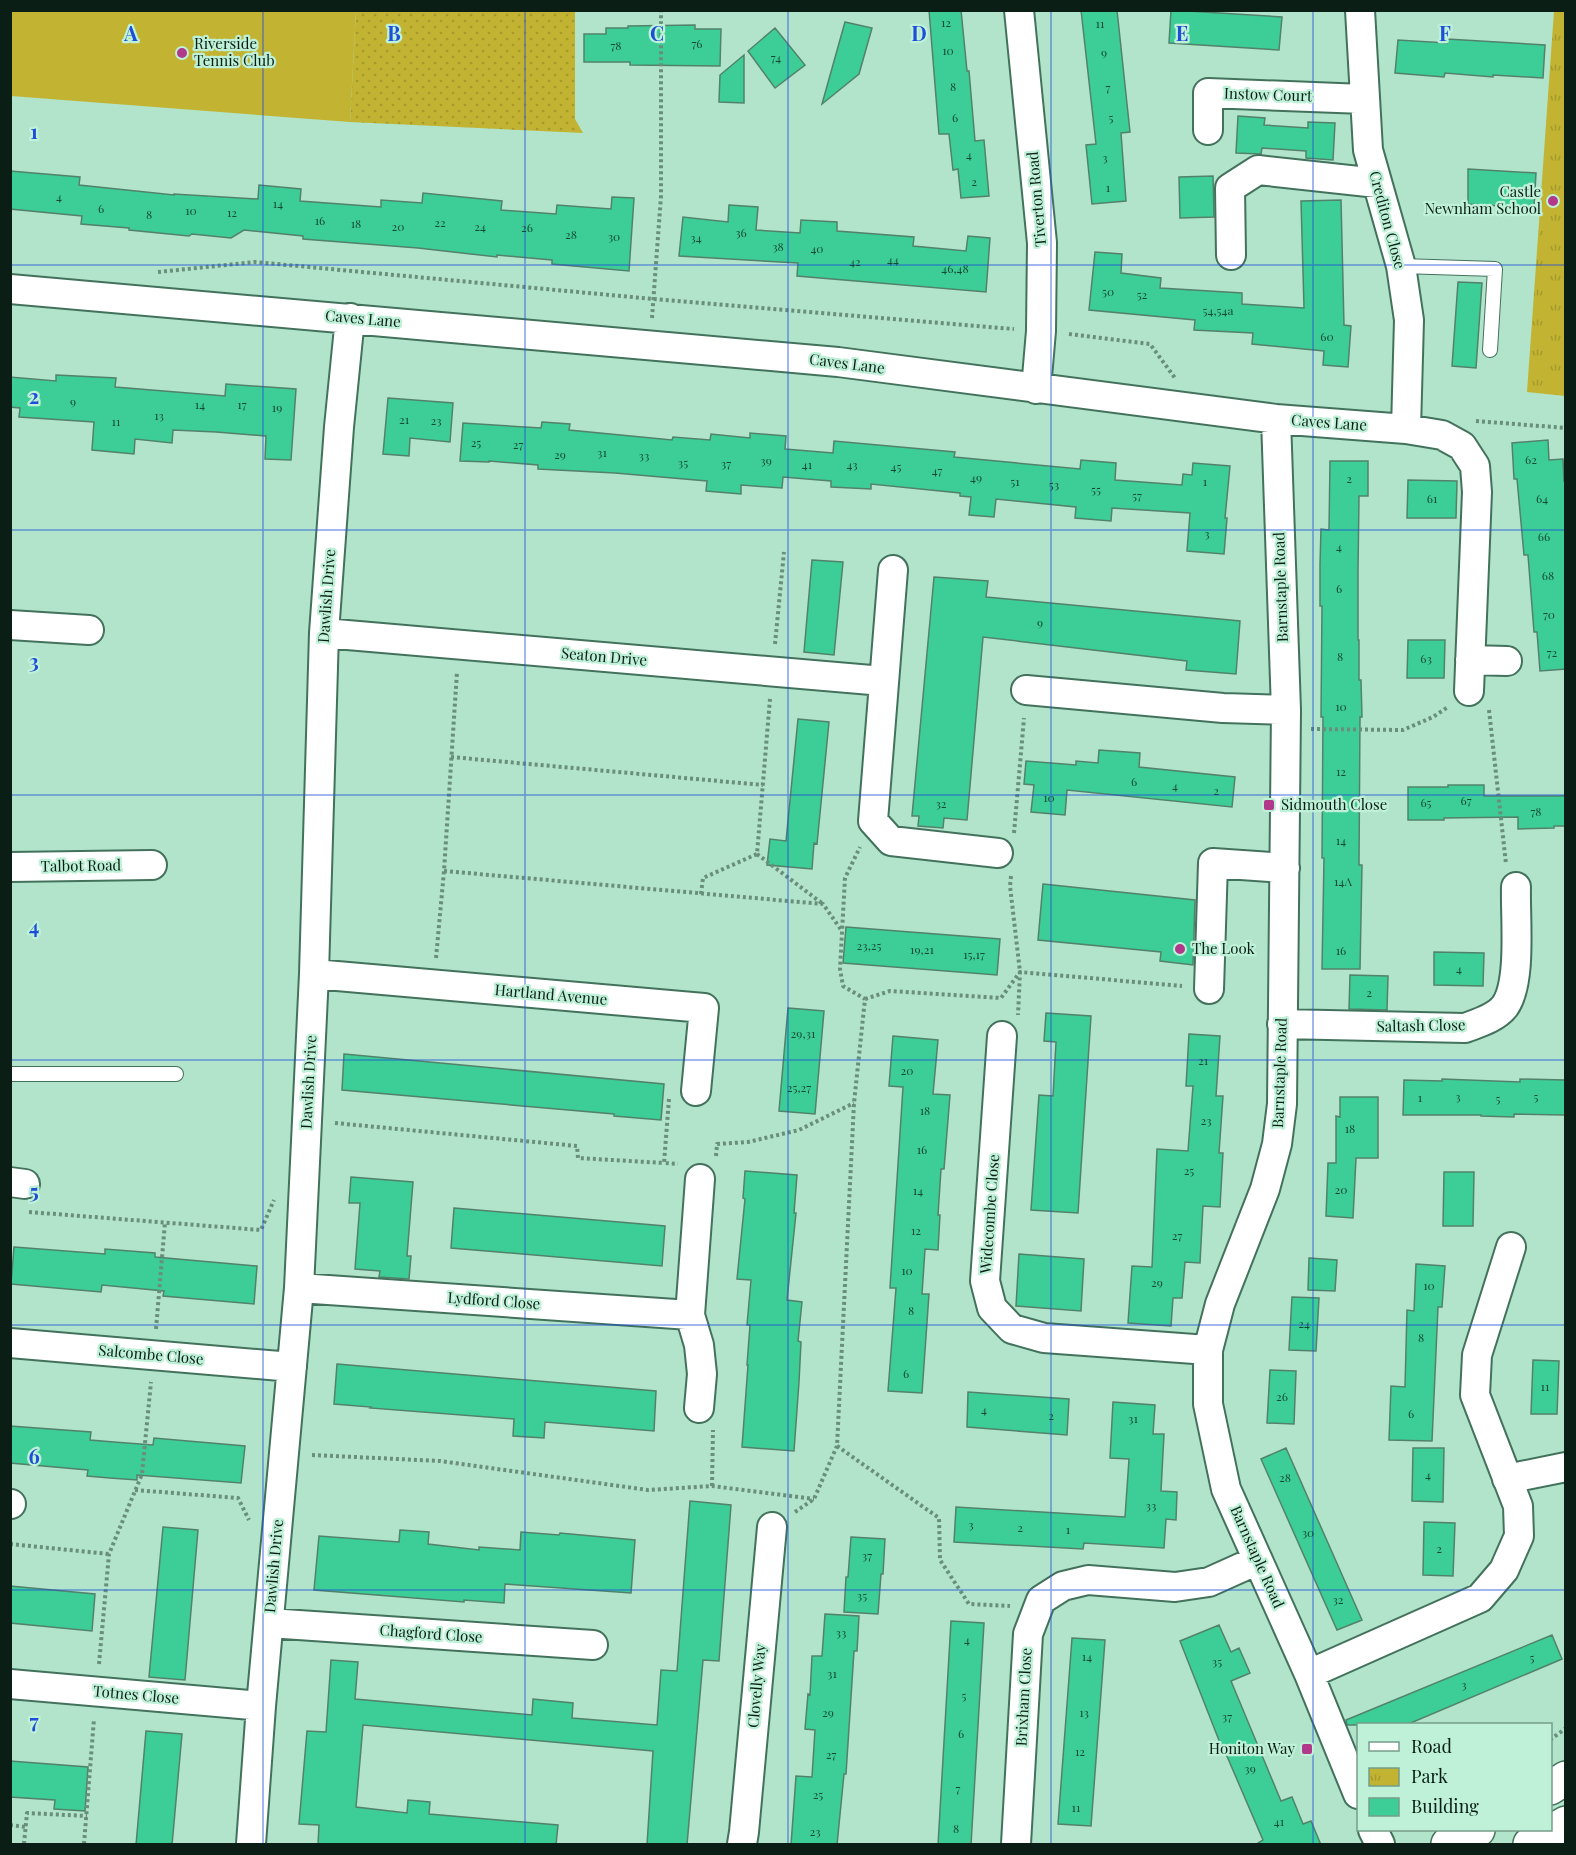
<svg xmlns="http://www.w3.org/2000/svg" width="1576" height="1855" viewBox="0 0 1576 1855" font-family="'Playfair Display',serif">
  <defs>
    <pattern id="grass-dots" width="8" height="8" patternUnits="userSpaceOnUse" patternTransform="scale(1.5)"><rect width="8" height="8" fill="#c2b432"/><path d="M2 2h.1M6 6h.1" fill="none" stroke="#a59a2b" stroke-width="1.8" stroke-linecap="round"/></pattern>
    <pattern id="park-tufts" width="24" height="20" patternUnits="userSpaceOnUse" patternTransform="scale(1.5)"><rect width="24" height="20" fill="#c2b432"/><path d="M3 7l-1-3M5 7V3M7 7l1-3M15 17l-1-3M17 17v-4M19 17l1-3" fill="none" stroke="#a59a2b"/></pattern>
  </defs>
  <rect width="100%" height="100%" fill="#b1e4ca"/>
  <path fill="url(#grass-dots)" d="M356,11h219v108l8,14 -233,-11z"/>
  <path fill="url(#park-tufts)" d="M1554,11h12l-1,385 -38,-4z"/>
  <path fill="#c2b432" d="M10,11h346l-6,111 -339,-26z"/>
  <path fill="#3cce96" stroke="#52826b" stroke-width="1.5" d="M929,10h32l6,61h2l6,70 9,-1 5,56 -28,2 -3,-29 -5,1 -4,-36h-10z
    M1081,10h36l13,122 -9,1 5,68 -34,3 -6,-59 10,-1z
    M1171,10l111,7 -3,33 -110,-7z
    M845,22l27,6 -13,46 -37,30z
    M695,25v4h26l-1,37 -90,-1v-3h-46v-28h22v-6h22v-2z
    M775,28l30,37 -30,23 -27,-37z
    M1447,39l98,6 -2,33 -50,-3v2l-48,-4 -1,4 -49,-4 3,-33 49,3z
    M744,55v48l-25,-1 1,-27z
    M1238,116l27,2 -1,7 44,3v-6l27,1 -2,37 -27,-2v-7l-44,-3 -1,6 -25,-1z
    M1468,169l68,4 -2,35 -66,-4z
    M10,171l70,6 -1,8 95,10v-1l84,5 1,-14 42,4 -1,12 81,6v-7l41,3 1,-10 79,8 -1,9 55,4 1,-9 54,4 1,-12 22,1 -5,73 -77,-7v-4l-55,-5v2l-79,-9 -115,-9v-3l-59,-6 -13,8 -39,-4 -3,2 -60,-6v-2l-48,-4 1,-8 -72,-7z
    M1213,176l1,41 -34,1 -1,-41z
    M1341,200l3,125 7,1 -3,41 -25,-2 1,-14 -72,-7 1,-11 -59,-3 1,-10 -106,-10 6,-58 27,2 -1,19 40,5 -1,10 82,5v11l62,4 -3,-107z
    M729,205l29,2 -2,23 44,3 1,-13 36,2v9l77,6 -1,9 53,5 2,-15 22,2 -4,54 -189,-16 1,-13 -119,-7 4,-39 45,5z
    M1458,282l24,1 -6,85 -24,-2z
    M56,375l60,3 -1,9 110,9 1,-12 70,5 -5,71 -26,-1 1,-23 -50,-4 -43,-2 -1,13 -37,-4 -1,15 -42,-4 2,-28 -75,-5 1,-9 -10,-1v-30l46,4z
    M388,398l65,5 -3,39 -40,-4 -1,18 -26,-2z
    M542,422l28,2 -1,6 103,10 1,-3 37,3 1,-6 39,4v-5l36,3 -1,13 48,4 1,-12 121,11 -1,5 126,12 1,-9 35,3 -1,17 67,5 1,-11 9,1 1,-12 37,3 -5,52h2l-3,36 -37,-3 3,-38 -78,-5 -1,13 -36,-3 1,-11 -80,-8 -2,18 -25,-2 2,-18 -11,-1v-3l-89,-9v5l-40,-2v-6l-48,-4 -1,11 -41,-3v9l-35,-3 1,-10 -92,-8 -77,-4v-4l-49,-4v1l-29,-1 3,-38 78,5z
    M1548,440l1,20 14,-1 1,22h2v188l-26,2 -3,-39h-3l-6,-77h-4l-7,-76h-3l-2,-36z
    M1330,461h38v35h-9l-1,75v69h1v40h2l1,37h-2l-1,148h3l-2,104h-38l2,-111h-2l1,-141h-2l1,-111h-2v-41l1,-36 8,1z
    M1408,480l49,1 -1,37h-49z
    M812,560l31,2 -9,93 -30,-3z
    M934,577l54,4 -2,16 254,24 -4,53 -50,-4 1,-9 -204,-24 -16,183 -23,-2 -1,10 -25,-2 1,-10h-7z
    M1408,640h37l-1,38h-37z
    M798,719l31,3 -12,122 -3,-1 -2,26 -45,-4 3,-26 16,2z
    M1099,750l41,3 -1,14 96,10 -3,30 -165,-17 -2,25 -34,-3 3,-27 -10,-1 2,-23 50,4v-4l22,2z
    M1448,785h36v11h82v30h-12v2l-36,1v-12l-74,1v2h-36v-33h40z
    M1043,884l152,16 -2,65 -33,-4 1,-9 -123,-12z
    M846,927l154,12 -3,36 -154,-12z
    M1434,952l50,1 -1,33 -49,-1z
    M1350,975l38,1 -1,34 -38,-1z
    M788,1008l36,3 -9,103 -36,-3z
    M1046,1013l45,3 -13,197 -47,-3 8,-115 14,1 3,-54 -12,-1z
    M1189,1034l31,2 -4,60h7l-4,57h4l-3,54 -17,-1 -3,57 -15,-1 -3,36h-9l-2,28 -43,-3 4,-57 20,1 5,-118 31,2 5,-65h-7z
    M893,1036l45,4 -5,54 17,1 -6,74h-3l-3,46h2l-2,35 -13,-1 -3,45h7l-7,99 -34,-2 8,-103h-6l13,-201 -14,-1z
    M344,1054l320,30 -3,36 -47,-4v-2l-272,-24z
    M1442,1079l78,3v-3l45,1v35l-51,-1v3l-33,-1v-1h-78l1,-35 38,1z
    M1340,1097h38v61h-22l-3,60 -27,-2 2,-53h8v-47l4,1z
    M745,1171l52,4 -3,38h2l-9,87 15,2 -4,39 3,1 -2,40 -5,69 -52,-4 6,-82h-1l3,-40h-3l4,-45 -14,-1 8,-80 -2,-1z
    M1444,1172h30l-1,54h-30z
    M351,1177l62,5 -6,74h4l-2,23 -30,-2 1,-6 -25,-2 5,-66h-11z
    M454,1208l211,18 -3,40 -211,-18z
    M14,1247l91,7v-5l50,4v4l102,9 -3,38 -91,-8 1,-5 -62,-6 -1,7 -90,-8z
    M1019,1254l65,5 -3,52 -65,-5z
    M1309,1258l28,2 -2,31 -27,-1z
    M1416,1264l29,2 -3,41h-4l-6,134 -43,-1 2,-54 14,1 2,-77 7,1z
    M1292,1297l27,1 -3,53 -27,-1z
    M1533,1360l26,1 -2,53h-26z
    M337,1364l319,27 -2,40 -109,-9 -1,16 -31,-2 1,-17 -144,-11 1,-1 -37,-3z
    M1270,1370l26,1 -2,53 -27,-1z
    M968,1392l101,7 -2,36 -100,-8z
    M1113,1402l42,3 -2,29h11l-3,57 16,1 -1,28 -10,-1 -2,29 -80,-5 -1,6 -129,-7 2,-35 169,10 4,-58 -19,-1z
    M10,1426l81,6 -1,8 24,2 39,3 1,-7 91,8 -4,37 -104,-8v5l-27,-2 -23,-2 1,-6 -78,-7z
    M1286,1448l76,172 -25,10 -76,-171z
    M1413,1448h31l-1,54 -31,-1z
    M690,1501l41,4 -12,156 -16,-1 -16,185h-40l6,-94 -290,-26 -7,82 51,6 1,-13 22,2 -1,12 129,11 -2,20h-238l1,-20 -20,-1 8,-93 19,1 5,-72 27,2 -3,37 177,16 1,-16 40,4 -1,15 85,7 4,-55 16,1z
    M1424,1522l31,1 -2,53 -30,-1z
    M163,1527l35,3 -13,150 -36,-3z
    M400,1530l29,2 -1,12 51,6v-3l41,3 1,-18 38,3 1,-2 75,7 -4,53 -126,-9 -1,19 -40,-3v2l-150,-12 5,-54 80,6z
    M851,1537l34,2 -2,35h-2l-3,40 -34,-2 2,-35h2z
    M10,1586l85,8 -3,37 -82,-8z
    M825,1614l34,2 -2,35h-3l-8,123h-2l-7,71h-46l5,-69 16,1 3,-47 -10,-1 3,-35 2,1 2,-39h10z
    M951,1621l33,2 -13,222h-33z
    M1219,1625l12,27 8,-4 11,25 -19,8 50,120 11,-4 11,27 8,-3 10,24h-66l8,-5 -40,-93 -1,1 -42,-107z
    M1552,1635l10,24 -156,66h-59l-1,-5z
    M1072,1638l33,2 -14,186 -33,-2z
    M146,1731l36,3 -10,111h-36z
    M10,1761l78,6 -3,44 -31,-2 1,-9 -45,-3z"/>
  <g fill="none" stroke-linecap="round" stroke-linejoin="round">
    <defs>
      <path id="lane" d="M1401,266l94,3 -5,81
        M10,1074h166"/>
      <path id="street" d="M1019,10l23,233 -1,88 -5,58
        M1360,10l8,140 33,116 8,54 -3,109
        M1208,130v-37l156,6
        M1231,255l-1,-67 28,-18 119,13
        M10,289l828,73 438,57 130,10 36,6 20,11 13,20 2,26 -8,199
        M1276,419l10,291 -4,394 -5,40 -12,45 -45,115 -12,46v54l18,85 83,185 49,120
        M893,570l-20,251 18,20 107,12
        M10,625l79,5
        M324,633l559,48
        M1470,660l37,1
        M1026,690l197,18 63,2
        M10,867l142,-2
        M314,974l390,34 -8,83
        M1209,989l4,-126 72,5
        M1282,1024l183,4c13,-5 31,-10 40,-22 17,-24 10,-89 11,-119
        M1002,1036l-17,245 7,27 20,21 32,9 164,12
        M10,1182l15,2
        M299,1288l391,27
        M10,1343l282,24
        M699,1408l3,-34 -3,-29 -9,-30 10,-136
        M1507,1479l59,-12
        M10,1504h1
        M269,1623l324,22
        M1309,1674l171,-76 24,-28 15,-34 -1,-30 -43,-111 2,-40 34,-108
        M10,1684l251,22
        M1373,1830l7,14
        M251,1844l10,-138 38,-418 15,-314 10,-341 15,-206 11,-109
        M742,1844l2,-12 28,-305
        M1016,1844l12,-210 13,-34 22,-14 25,-6 87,7 34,-5 49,-22"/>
      <path id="secondary" d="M1550,1788l16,-10
        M1448,1844l30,-14
        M1530,1844l36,-21"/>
    </defs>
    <use href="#lane" stroke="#43725c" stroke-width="16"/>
    <use href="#street" stroke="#43725c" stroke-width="32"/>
    <use href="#secondary" stroke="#43725c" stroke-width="36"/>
    <path stroke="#698f7c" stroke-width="4" stroke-dasharray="3 3" stroke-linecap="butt" d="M158,272l97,-10 398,37 361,30
      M652,318l9,-122v-186
      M1069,334l81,10 25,34
      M1476,421l90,7
      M775,644l9,-92
      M1489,710l17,154
      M1311,729l92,1 30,-13 15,-10
      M451,757l312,28
      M1014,833l10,-115
      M757,854l66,50
      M444,871l379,33 19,27
      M1011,876l-1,10 10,86 -2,43
      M701,894l2,-16 54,-24 13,-155
      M436,958l8,-87 13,-199
      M865,999l25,-8 111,7 19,-26 162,14
      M669,1099l-5,64 14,1
      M335,1123l242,23 1,12 86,5
      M716,1156l1,-12 31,-2 51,-12 55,-27
      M29,1212l232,18 13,-30
      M156,1329l9,-107
      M837,1446l102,72 1,42 29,44 41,2
      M312,1455l128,6 208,29 64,-4 102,13
      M712,1486l1,-56
      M135,1490l103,8 11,22
      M795,1512l19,-13 23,-53 17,-343 11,-104 -22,-13 -3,-17 5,-91 15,-31
      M10,1544l99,10
      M99,1664l10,-110 33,-80 9,-92
      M1550,1740l16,-12
      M10,1825l16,2
      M24,1844l3,-31 60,3
      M84,1844l10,-125"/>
    <use href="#lane" stroke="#fff" stroke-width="14"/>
    <use href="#street" stroke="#fff" stroke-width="28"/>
    <use href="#secondary" stroke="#fff" stroke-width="33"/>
  </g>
  <path fill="none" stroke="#1d4ed8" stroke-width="1.5" stroke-opacity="0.55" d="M263,10v1834M525,10v1834M788,10v1834M1051,10v1834M1313,10v1834M10,265h1556M10,530h1556M10,795h1556M10,1060h1556M10,1325h1556M10,1590h1556"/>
  <g fill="#b2388c" stroke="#bef1d7" stroke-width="2">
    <circle cx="182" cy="53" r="6"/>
    <circle cx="1553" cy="201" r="6"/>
    <rect x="1263" y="799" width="12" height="12" rx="3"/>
    <circle cx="1180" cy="949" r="6"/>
    <rect x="1301" y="1743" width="12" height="12" rx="3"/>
  </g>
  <g text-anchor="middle" stroke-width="4.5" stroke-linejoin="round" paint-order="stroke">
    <g font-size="12" fill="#164a35">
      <text x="946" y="27">12</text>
      <text x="1100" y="28">11</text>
      <text x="697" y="48">76</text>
      <text x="616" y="50">78</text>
      <text x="948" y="55">10</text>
      <text x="1104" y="57">9</text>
      <text x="776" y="62">74</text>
      <text x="953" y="91">8</text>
      <text x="1108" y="92">7</text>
      <text x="955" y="122">6</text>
      <text x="1111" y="122">5</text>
      <text x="969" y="159">4</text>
      <text x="1105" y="162">3</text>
      <text x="974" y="186">2</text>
      <text x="1108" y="192">1</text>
      <text x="59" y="201">4</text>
      <text x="278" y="208">14</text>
      <text x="101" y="213">6</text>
      <text x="191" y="215">10</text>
      <text x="232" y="217">12</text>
      <text x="149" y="219">8</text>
      <text x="320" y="225">16</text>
      <text x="440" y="227">22</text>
      <text x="356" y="228">18</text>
      <text x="398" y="231">20</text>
      <text x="480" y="231">24</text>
      <text x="527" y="232">26</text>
      <text x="741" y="237">36</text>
      <text x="571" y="239">28</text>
      <text x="614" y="241">30</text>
      <text x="696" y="242">34</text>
      <text x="778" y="251">38</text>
      <text x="817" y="253">40</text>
      <text x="893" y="264">44</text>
      <text x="855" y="266">42</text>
      <text x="955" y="273">46,48</text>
      <text x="1108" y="296">50</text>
      <text x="1142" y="299">52</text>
      <text x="1218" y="315">54,54a</text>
      <text x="1327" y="341">60</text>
      <text x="73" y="406">9</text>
      <text x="200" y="409">14</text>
      <text x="242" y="409">17</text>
      <text x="277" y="412">19</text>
      <text x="159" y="420">13</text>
      <text x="404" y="424">21</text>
      <text x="436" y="425">23</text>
      <text x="116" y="426">11</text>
      <text x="476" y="447">25</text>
      <text x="518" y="449">27</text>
      <text x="602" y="457">31</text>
      <text x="560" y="459">29</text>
      <text x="644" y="460">33</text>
      <text x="1531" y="464">62</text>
      <text x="766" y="465">39</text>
      <text x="683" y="467">35</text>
      <text x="726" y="468">37</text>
      <text x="807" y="469">41</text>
      <text x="852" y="469">43</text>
      <text x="896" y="471">45</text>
      <text x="937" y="475">47</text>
      <text x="976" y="482">49</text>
      <text x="1349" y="483">2</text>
      <text x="1015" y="486">51</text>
      <text x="1205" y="486">1</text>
      <text x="1054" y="489">53</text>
      <text x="1096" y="494">55</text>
      <text x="1137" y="500">57</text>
      <text x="1432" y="503">61</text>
      <text x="1542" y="503">64</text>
      <text x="1207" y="538">3</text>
      <text x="1544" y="541">66</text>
      <text x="1339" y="551">4</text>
      <text x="1548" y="580">68</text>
      <text x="1339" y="593">6</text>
      <text x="1549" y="619">70</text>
      <text x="1040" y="627">9</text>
      <text x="1552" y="657">72</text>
      <text x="1340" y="661">8</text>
      <text x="1426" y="663">63</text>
      <text x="1341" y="711">10</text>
      <text x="1341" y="776">12</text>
      <text x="1134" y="786">6</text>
      <text x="1175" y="790">4</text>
      <text x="1216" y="795">2</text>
      <text x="1049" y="802">10</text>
      <text x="1466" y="805">67</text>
      <text x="1426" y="807">65</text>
      <text x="941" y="808">32</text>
      <text x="1536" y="816">78</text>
      <text x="1341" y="845">14</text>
      <text x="1343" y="886">14A</text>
      <text x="869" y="950">23,25</text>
      <text x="922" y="954">19,21</text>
      <text x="1341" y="955">16</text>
      <text x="974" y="959">15,17</text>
      <text x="1459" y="973">4</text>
      <text x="1369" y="997">2</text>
      <text x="803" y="1038">29,31</text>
      <text x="1203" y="1065">21</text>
      <text x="907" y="1075">20</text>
      <text x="799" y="1092">25,27</text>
      <text x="1458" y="1101">3</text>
      <text x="1536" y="1101">5</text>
      <text x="1420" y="1102">1</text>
      <text x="1498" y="1103">5</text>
      <text x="925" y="1115">18</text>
      <text x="1206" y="1125">23</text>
      <text x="1350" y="1133">18</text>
      <text x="922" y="1154">16</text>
      <text x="1189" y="1175">25</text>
      <text x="1341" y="1194">20</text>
      <text x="918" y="1195">14</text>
      <text x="916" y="1235">12</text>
      <text x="1177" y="1240">27</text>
      <text x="907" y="1275">10</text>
      <text x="1157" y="1287">29</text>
      <text x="1429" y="1290">10</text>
      <text x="911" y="1315">8</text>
      <text x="1304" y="1328">24</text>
      <text x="1421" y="1342">8</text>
      <text x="906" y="1378">6</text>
      <text x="1545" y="1391">11</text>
      <text x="1282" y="1401">26</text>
      <text x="984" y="1414">4</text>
      <text x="1411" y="1418">6</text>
      <text x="1051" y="1420">2</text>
      <text x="1133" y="1423">31</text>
      <text x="1428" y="1479">4</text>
      <text x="1285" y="1482">28</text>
      <text x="1151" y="1510">33</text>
      <text x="971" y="1529">3</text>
      <text x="1020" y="1532">2</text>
      <text x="1068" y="1534">1</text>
      <text x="1308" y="1537">30</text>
      <text x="1439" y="1553">2</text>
      <text x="867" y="1560">37</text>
      <text x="862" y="1600">35</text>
      <text x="1338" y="1604">32</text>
      <text x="841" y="1637">33</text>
      <text x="967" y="1644">4</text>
      <text x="1087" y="1661">14</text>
      <text x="1532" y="1662">5</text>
      <text x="1217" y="1666">35</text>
      <text x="832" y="1678">31</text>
      <text x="1464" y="1689">3</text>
      <text x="964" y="1700">5</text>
      <text x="828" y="1717">29</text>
      <text x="1084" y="1717">13</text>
      <text x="1227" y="1721">37</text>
      <text x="961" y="1738">6</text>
      <text x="1080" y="1756">12</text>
      <text x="831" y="1759">27</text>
      <text x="1250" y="1773">39</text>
      <text x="958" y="1793">7</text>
      <text x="818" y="1799">25</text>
      <text x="1076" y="1812">11</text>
      <text x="1279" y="1826">41</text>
      <text x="956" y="1833">8</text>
      <text x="815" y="1836">23</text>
    </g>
    <g font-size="15" fill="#0a1e15" stroke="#bef1d7" text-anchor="start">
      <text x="194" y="49">Riverside<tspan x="194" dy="17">Tennis Club</tspan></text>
      <text x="1541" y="197" text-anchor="end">Castle<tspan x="1541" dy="17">Newnham School</tspan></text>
      <text x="1281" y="810">Sidmouth Close</text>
      <text x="1192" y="954">The Look</text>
      <text x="1295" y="1754" text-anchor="end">Honiton Way</text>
    </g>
    <g font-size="15" fill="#0a1e15" stroke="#bef1d7">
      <text transform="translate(1268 95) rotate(2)" y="5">Instow Court</text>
      <text transform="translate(1037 199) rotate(-95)" y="5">Tiverton Road</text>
      <text transform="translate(1387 220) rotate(75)" y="5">Crediton Close</text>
      <text transform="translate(363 319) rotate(5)" y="5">Caves Lane</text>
      <text transform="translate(847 364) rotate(7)" y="5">Caves Lane</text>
      <text transform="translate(1329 423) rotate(4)" y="5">Caves Lane</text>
      <text transform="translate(1281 587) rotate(-92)" y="5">Barnstaple Road</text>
      <text transform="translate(327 596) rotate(-86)" y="5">Dawlish Drive</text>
      <text transform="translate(604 657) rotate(5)" y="5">Seaton Drive</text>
      <text transform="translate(81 866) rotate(-1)" y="5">Talbot Road</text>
      <text transform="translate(551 995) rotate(5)" y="5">Hartland Avenue</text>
      <text transform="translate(1421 1026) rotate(-1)" y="5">Saltash Close</text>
      <text transform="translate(1280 1073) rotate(-88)" y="5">Barnstaple Road</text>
      <text transform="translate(309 1082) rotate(-87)" y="5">Dawlish Drive</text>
      <text transform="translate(990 1214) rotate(-86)" y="5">Widecombe Close</text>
      <text transform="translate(494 1301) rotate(4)" y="5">Lydford Close</text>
      <text transform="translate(151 1355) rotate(5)" y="5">Salcombe Close</text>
      <text transform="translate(1257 1557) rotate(66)" y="5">Barnstaple Road</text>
      <text transform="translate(274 1566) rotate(-85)" y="5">Dawlish Drive</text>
      <text transform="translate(431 1634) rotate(4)" y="5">Chagford Close</text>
      <text transform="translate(757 1686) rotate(-85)" y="5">Clovelly Way</text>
      <text transform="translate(136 1695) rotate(5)" y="5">Totnes Close</text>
      <text transform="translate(1024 1697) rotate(-87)" y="5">Brixham Close</text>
    </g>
  </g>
  <g font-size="20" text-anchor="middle" font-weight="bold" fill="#1d4ed8" stroke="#bef1d7" stroke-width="4.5" stroke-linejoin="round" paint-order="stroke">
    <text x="131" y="41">A</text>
    <text x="394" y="41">B</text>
    <text x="657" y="41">C</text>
    <text x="919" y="41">D</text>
    <text x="1182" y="41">E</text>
    <text x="1445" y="41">F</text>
    <text x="34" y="139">1</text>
    <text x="34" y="404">2</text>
    <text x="34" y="669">3</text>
    <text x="34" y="934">4</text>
    <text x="34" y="1199">5</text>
    <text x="34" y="1464">6</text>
    <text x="34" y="1729">7</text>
  </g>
  <rect width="1576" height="1855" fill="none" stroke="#0a1e15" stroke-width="24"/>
  <rect x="1357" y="1723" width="195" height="108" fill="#bef1d7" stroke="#769d89" stroke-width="1.5"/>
  <rect x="1369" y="1742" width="30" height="9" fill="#ffffff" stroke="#769d89" stroke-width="1.5"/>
  <text x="1411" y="1753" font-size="18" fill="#0a1e15">Road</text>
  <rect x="1369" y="1768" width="30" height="18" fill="url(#park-tufts)" stroke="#769d89" stroke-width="1.5"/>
  <text x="1411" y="1783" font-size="18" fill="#0a1e15">Park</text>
  <rect x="1369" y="1798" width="30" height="18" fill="#3cce96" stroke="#769d89" stroke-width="1.5"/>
  <text x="1411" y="1813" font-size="18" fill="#0a1e15">Building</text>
</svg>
